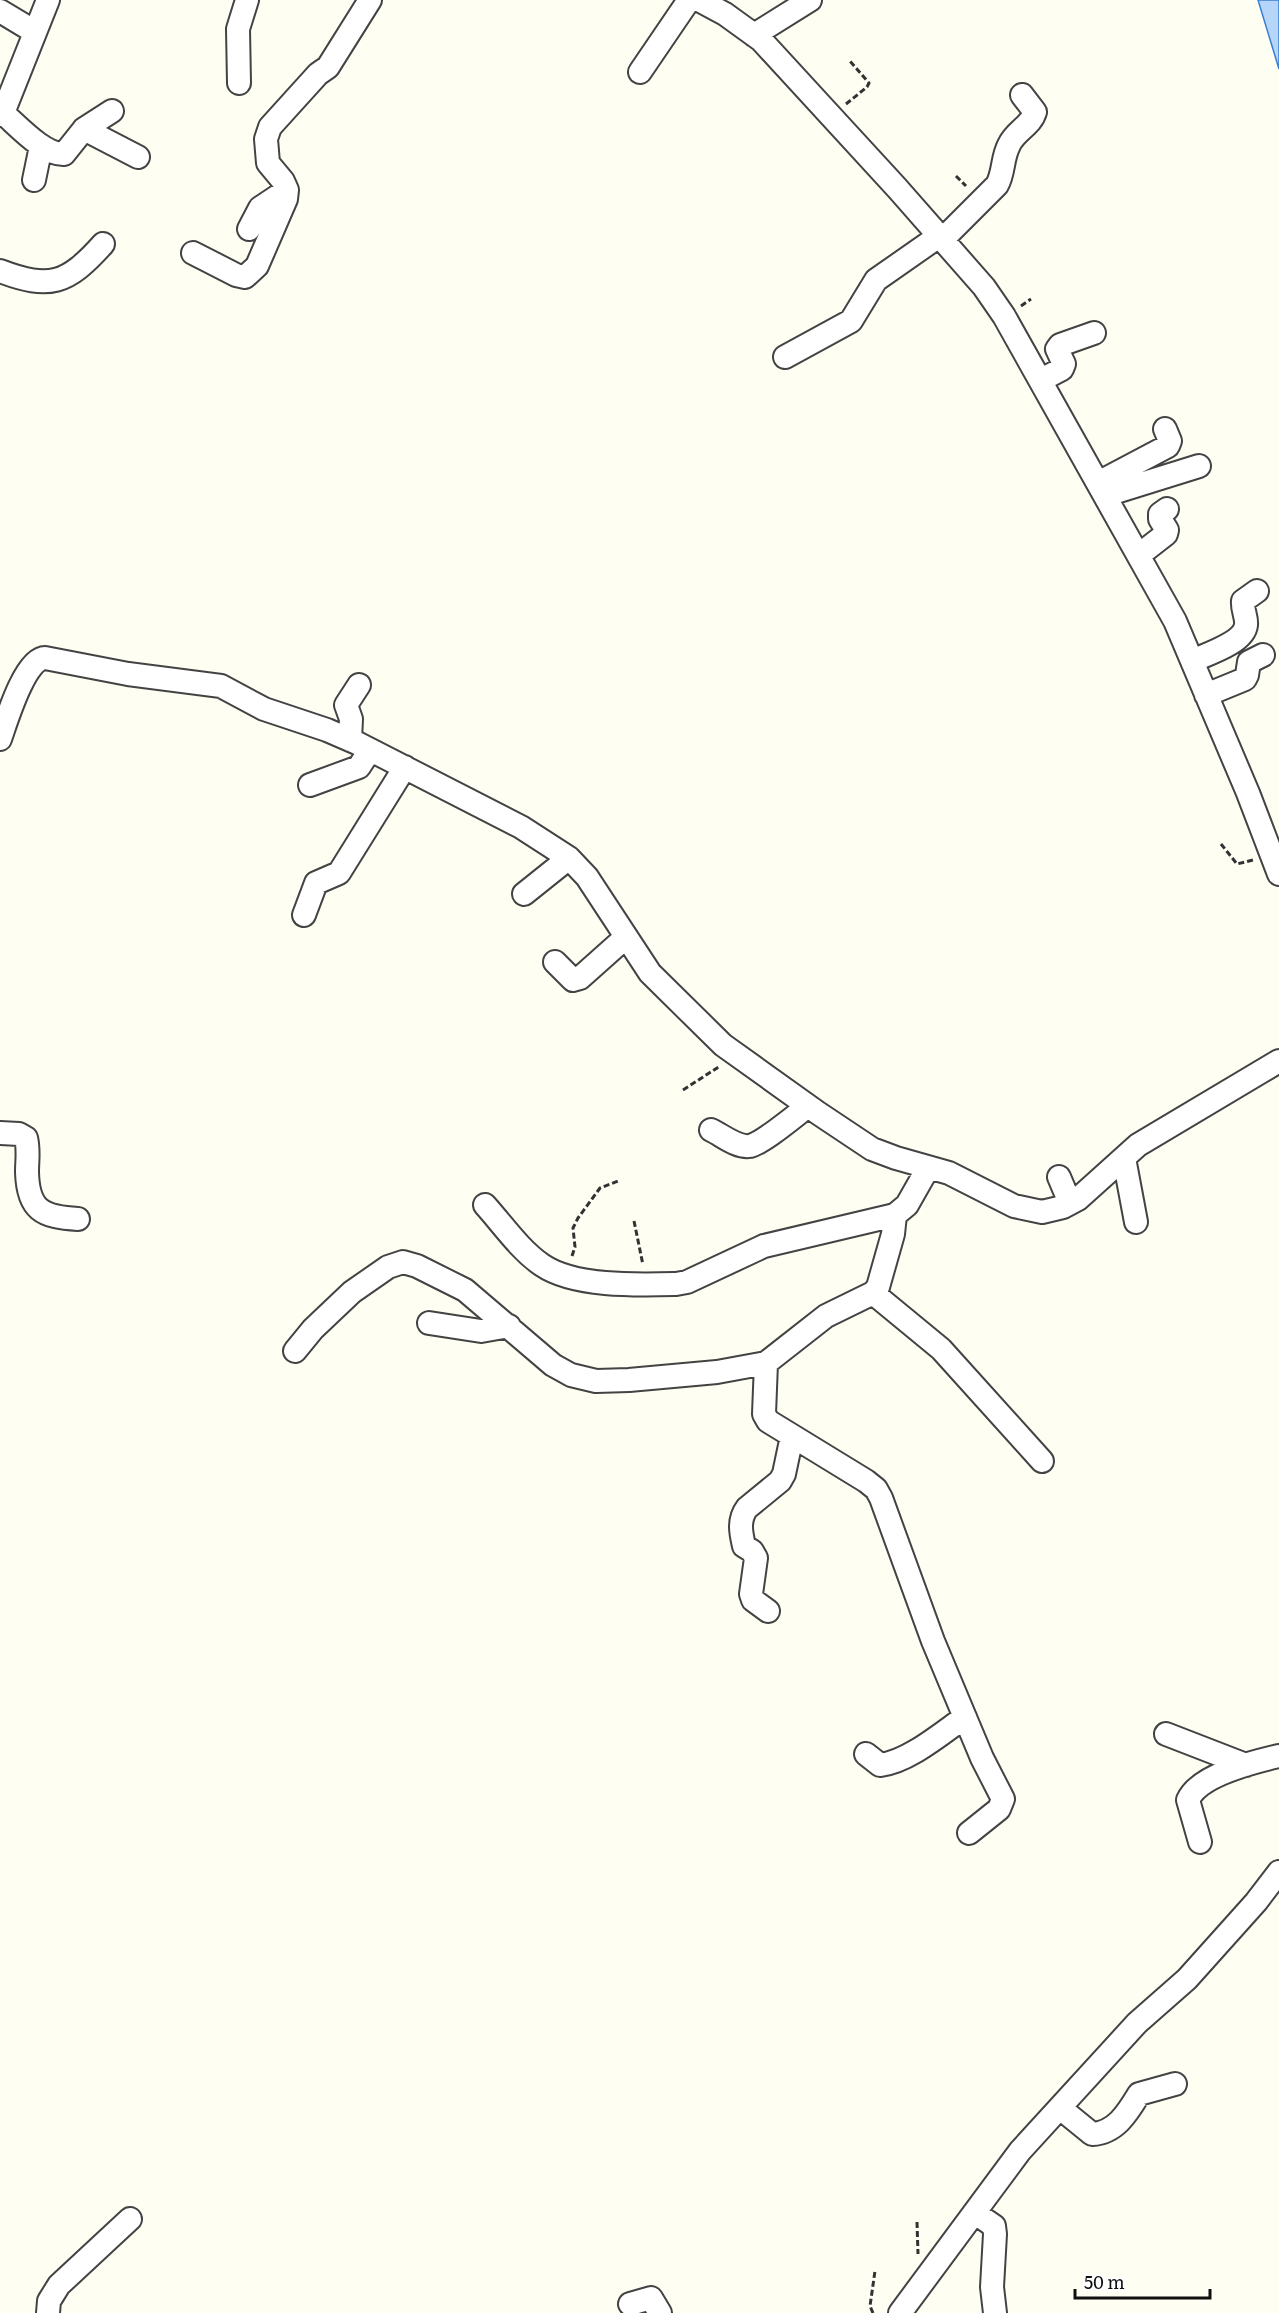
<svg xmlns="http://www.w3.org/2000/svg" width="1279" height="2313" viewBox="0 0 1279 2313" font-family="Literata,serif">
  <rect width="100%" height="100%" fill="#fffef3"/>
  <path fill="#b5d5f9" stroke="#387ed4" stroke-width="1.5" d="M1258,0h21v69z"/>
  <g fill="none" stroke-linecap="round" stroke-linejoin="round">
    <defs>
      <path id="minor" d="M699,0l26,14 36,26 136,148 87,99 20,29 171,305 73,172 31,81
        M0,11l35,21
        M754,35l56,-35
        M640,72l49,-72
        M239,83l-1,-54 9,-29
        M3,113c15,13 41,42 61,41l20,-25 54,28
        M0,115l3,-2 45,-113
        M84,129l28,-18
        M34,180l7,-34
        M249,229l11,-21 27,-18
        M942,240l55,-55c7,-12 5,-27 12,-40 6,-14 22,-19 26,-33l-13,-17
        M193,253l43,22 9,2 12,-11 29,-67 1,-9 -4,-9 -15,-18 -2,-24 4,-12 48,-53 10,-7 42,-67
        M0,271c50,19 67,13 103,-27
        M785,357l66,-36 25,-41 63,-44
        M1041,380l21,-11 2,-5 -7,-15 3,-4 34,-12
        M1098,483l70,-37 2,-5 -5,-12
        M1106,495l93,-29
        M1139,555l27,-21 1,-4 -7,-11v-5l7,-5
        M1192,661c15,-7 52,-18 54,-36 1,-8 -4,-15 -3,-24l14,-10
        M1206,695l39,-16 2,-4 2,-13 14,-7
        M0,739c6,-17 25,-81 45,-81l83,16 93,12 43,23 63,21 30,13 164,84 48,31 18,19 63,96 73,72 95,68 54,36 24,9 53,15 65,33 28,6 21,-5 15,-8 60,-54 141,-84
        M350,740l1,-21 -5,-14 13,-20
        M310,785l49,-18 11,-17
        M524,894l45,-36
        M304,915l12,-32 23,-10 66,-106
        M555,962l18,18 7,-2 46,-41
        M711,1130c11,5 26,18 39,16 13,-3 46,-31 58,-40
        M0,1133l19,1 7,4c3,12 1,22 1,34 1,38 15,45 51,47
        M1124,1158l12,64
        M1059,1177l11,26
        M485,1205c18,20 35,45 57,60 32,22 95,20 134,19l11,-2 77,-36 131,-31 12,-10 21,-37
        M873,1293l68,56 101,112
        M429,1323l52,8 28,-5
        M295,1351l18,-22 39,-37 36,-25 15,-5 14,4 48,24 88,75 18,10 25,6 33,-1 88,-8 49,-9 60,-47 47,-23 5,-6 15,-53 2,-19
        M766,1363l-2,51 4,7 98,60 10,8 5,9 52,143 49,117 21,41 -4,10 -30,24
        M768,1611l-15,-11 -2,-6 5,-36 -4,-7 -8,-5c-3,-13 -6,-26 3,-38l33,-27 4,-7 8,-38
        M1166,1734l80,31
        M866,1754l14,11c28,-3 62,-32 85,-48
        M1200,1842l-12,-42c11,-25 65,-38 91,-44
        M1060,2108l32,26c24,-1 36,-22 47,-40l36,-10
        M975,2213l19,13 1,8 -3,53 3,26
        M630,2304l21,-6 9,15
        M48,2313l1,-12 10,-16 71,-66
        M900,2313l120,-162 117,-128 50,-44 69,-77 23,-30"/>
    </defs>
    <use href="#minor" stroke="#434343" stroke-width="26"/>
    <path stroke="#323232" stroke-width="3" stroke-dasharray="6 3" stroke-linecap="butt" d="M846,104l21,-17 2,-4 -20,-23
      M956,176l10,10
      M1021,306l10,-7
      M1221,844l16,20 16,-4
      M683,1090l37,-24
      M634,1221l9,44
      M572,1256l3,-9 -2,-19 5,-10 22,-30 18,-7
      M917,2222l1,32
      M873,2313l-3,-7 5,-35"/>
    <use href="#minor" stroke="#fff" stroke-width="22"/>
  </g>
  <path d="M1075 2289v9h135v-9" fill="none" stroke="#101010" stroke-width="3"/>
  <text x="1084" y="2289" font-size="18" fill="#101010" stroke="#ffffff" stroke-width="4.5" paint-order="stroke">50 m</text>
</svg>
